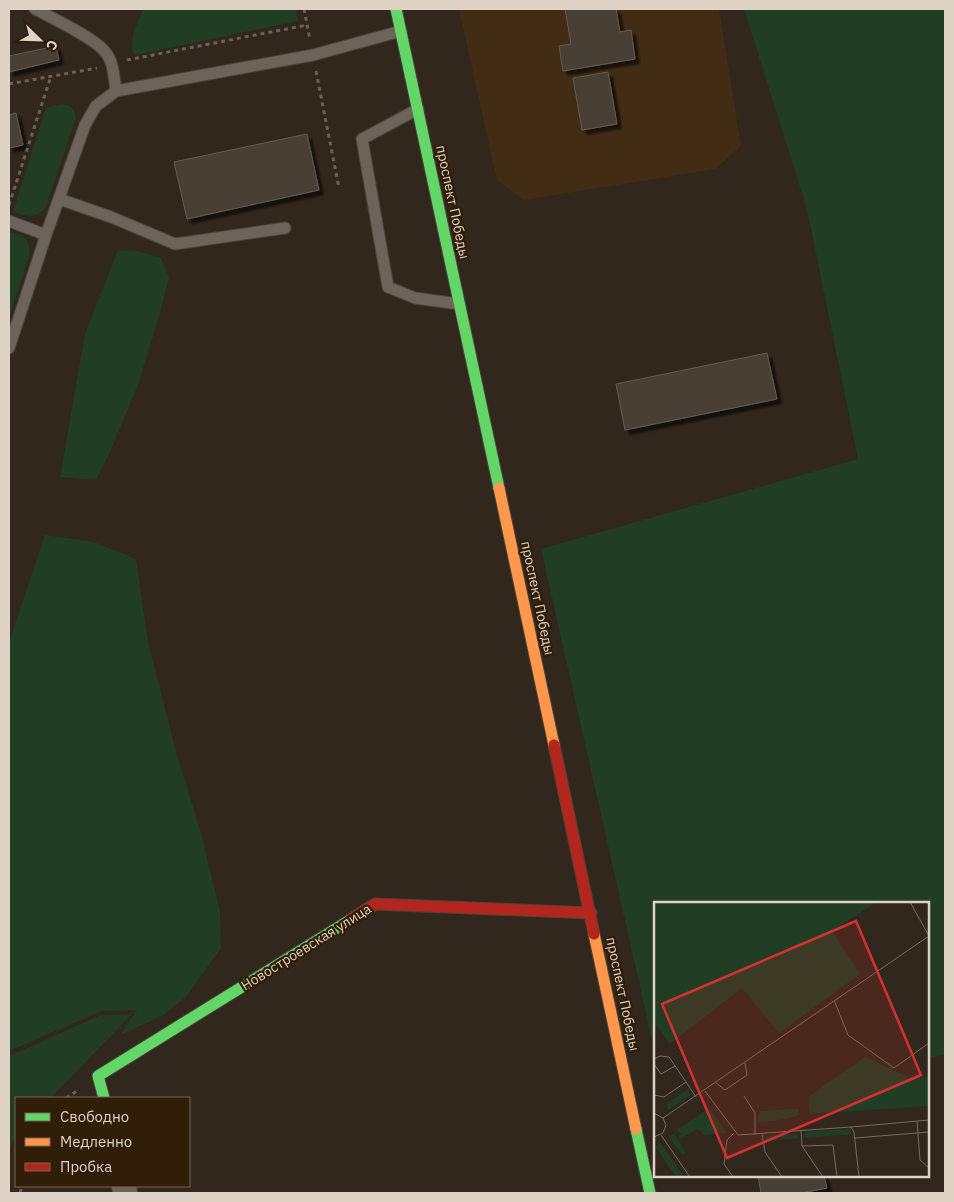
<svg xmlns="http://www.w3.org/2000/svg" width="954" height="1202" viewBox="0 0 954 1202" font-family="'IBM Plex Sans',sans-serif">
  <defs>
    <filter id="shadow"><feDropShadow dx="4.5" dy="4.5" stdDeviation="1" flood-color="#0009"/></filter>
  </defs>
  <rect width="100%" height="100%" fill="#32271c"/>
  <path fill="#422d14" d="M459,9h260l22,137 -26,23 -191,31 -27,-20z"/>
  <path fill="#213d24" d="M143,9h153l2,12 -163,34c-9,-11 4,-34 8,-46z
    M744,9h201v1046l-17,3v-155h-273v150l-114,-504 317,-90 -51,-250z
    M61,104c10,1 13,4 15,14l-31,91c-12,11 -18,7 -32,3l33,-104z
    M9,231c14,5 20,6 21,22l-21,66z
    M118,250l19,1 24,7 8,19 -9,36 -22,72 -27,65 -15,30 -36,-3 25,-143z
    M45,535l49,7 42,17 12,83 27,106 26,85 19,78 1,37 -35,49 -24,19 -42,19 17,-25 -35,1 -93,40v-409z
    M132,1014l-81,84h-35v37l-7,16v-95l92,-41z"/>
  <path fill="#483f36" stroke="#655b52" filter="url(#shadow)" d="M565,9h51l4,23 11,-2 4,29 -72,12 -4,-25 12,-2z
    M56,46l3,14 -50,12v-16z
    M608,72l9,52 -35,6 -9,-52z
    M16,113l7,32 -14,3v-33z
    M307,134l12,56 -132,29 -13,-57z
    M767,353l10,46 -152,31 -9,-46z
    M758,1176h66l3,12 -26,5h-40z"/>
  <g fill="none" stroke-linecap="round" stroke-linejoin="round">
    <defs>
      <path id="lane" d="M35,9c17,9 62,30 71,44 8,10 8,26 10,38
        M418,109l-56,30 26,148 27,11 44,6
        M59,199l52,18 64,27 110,-16
        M9,221l37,14
        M9,348l37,-113 39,-110 11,-19 20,-15 197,-36 88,-24"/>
      <path id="street" d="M124,1186l1,7"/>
      <path id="fast" d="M396,9l103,479
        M104,1098l-6,-22 252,-156
        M636,1129l14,64"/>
      <path id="slow" d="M499,488l55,257
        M594,934l42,195"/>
      <path id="jam" d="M554,745l40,189
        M350,920l25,-16 216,9"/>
    </defs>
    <use href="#lane" stroke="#4c433a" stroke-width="13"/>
    <use href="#street" stroke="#4c433a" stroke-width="26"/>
    <use href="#fast" stroke="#4c433a" stroke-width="13"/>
    <use href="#slow" stroke="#4c433a" stroke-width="13"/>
    <use href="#jam" stroke="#4c433a" stroke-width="13"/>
    <path stroke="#69625a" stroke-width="3" stroke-dasharray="4 4" stroke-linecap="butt" d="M304,9l6,31
      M127,60l180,-35
      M316,71l23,117
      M9,84l88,-16
      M9,205l42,-129
      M66,1098l11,-7
      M20,1193l2,-7"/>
    <use href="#lane" stroke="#6c635b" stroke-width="11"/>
    <use href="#street" stroke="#6c635b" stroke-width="24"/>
    <use href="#fast" stroke="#63d668" stroke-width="11"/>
    <use href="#slow" stroke="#ff974d" stroke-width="11"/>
    <use href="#jam" stroke="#b3261e" stroke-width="11"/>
  </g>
  <g text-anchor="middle" stroke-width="4.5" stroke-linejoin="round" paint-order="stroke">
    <g font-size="14" fill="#dfd3c6" stroke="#301e09">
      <text transform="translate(453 202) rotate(78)" y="5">проспект Победы</text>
      <text transform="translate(538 598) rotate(78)" y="5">проспект Победы</text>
      <text transform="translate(306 947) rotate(-32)" y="5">Новостроевская улица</text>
      <text transform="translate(623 994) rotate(78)" y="5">проспект Победы</text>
    </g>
  </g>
  <g transform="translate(654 902)">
    <rect width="275" height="275" fill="#32271c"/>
    <path d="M0,0h223l-45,29 28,43 -81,59 -37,-45 -72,56 -16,-22zM211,155l45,21 19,-1v29l-119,8 -2,-17zM34,187l2,6 -21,15 -3,-6zM56,206l16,25 -22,2 -6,-6 -18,10 -2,-3 3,-2 -5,-4zM138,207h6l2,6 -25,6 -16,1 -1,-3 2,-8zM196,227l2,5 -49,4 3,-6zM142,231l4,5 -36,3 2,-5zM20,232l12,18 -3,3 -15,-18zM6,241l5,6 19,28h-8l-21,-31z" fill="#213d24"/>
    <path fill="none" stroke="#776c60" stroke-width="1" d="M180,98l14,35 46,33 35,-25M0,157l6,-3 9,1 17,25M0,162l7,10 14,-8M62,181l9,7 22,-15 -2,-12M51,189l33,44 113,-8 3,5 5,45M0,193l10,2 22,-15 10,15M90,194l11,17v22M0,211l9,5 3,7 -3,8 -9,4M9,216l266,-182 -19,-34M263,219l3,39 9,8M197,225l78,-7M147,229l1,15 21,31M108,232l3,18 17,25M7,233l29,42M201,236l74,-6M148,244l31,-1 4,32M79,275l-9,-13 3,-24 7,-7"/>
    <path fill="#d63130" fill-opacity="0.15" stroke="#d63130" stroke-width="2.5" d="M202,19l65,154 -194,83 -65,-154z"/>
    <rect width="275" height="275" fill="none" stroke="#dfd3c6" stroke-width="2.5"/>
  </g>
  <rect width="954" height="1202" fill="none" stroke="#dfd3c6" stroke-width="20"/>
  <rect x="15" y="1097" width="175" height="90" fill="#301e09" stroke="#766655"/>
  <rect x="25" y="1113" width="25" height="8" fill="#63d668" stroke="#766655"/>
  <text x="60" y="1122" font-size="15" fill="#dfd3c6">Свободно</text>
  <rect x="25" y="1138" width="25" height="8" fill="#ff974d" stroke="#766655"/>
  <text x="60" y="1147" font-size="15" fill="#dfd3c6">Медленно</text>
  <rect x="25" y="1163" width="25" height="8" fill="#b3261e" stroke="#766655"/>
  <text x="60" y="1172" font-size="15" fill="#dfd3c6">Пробка</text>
  <g transform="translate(40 40) rotate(113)" stroke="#301e09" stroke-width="4" paint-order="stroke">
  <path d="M0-4L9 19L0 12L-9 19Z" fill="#dfd3c6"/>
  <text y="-8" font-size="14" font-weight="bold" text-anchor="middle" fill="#dfd3c6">С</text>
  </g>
</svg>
